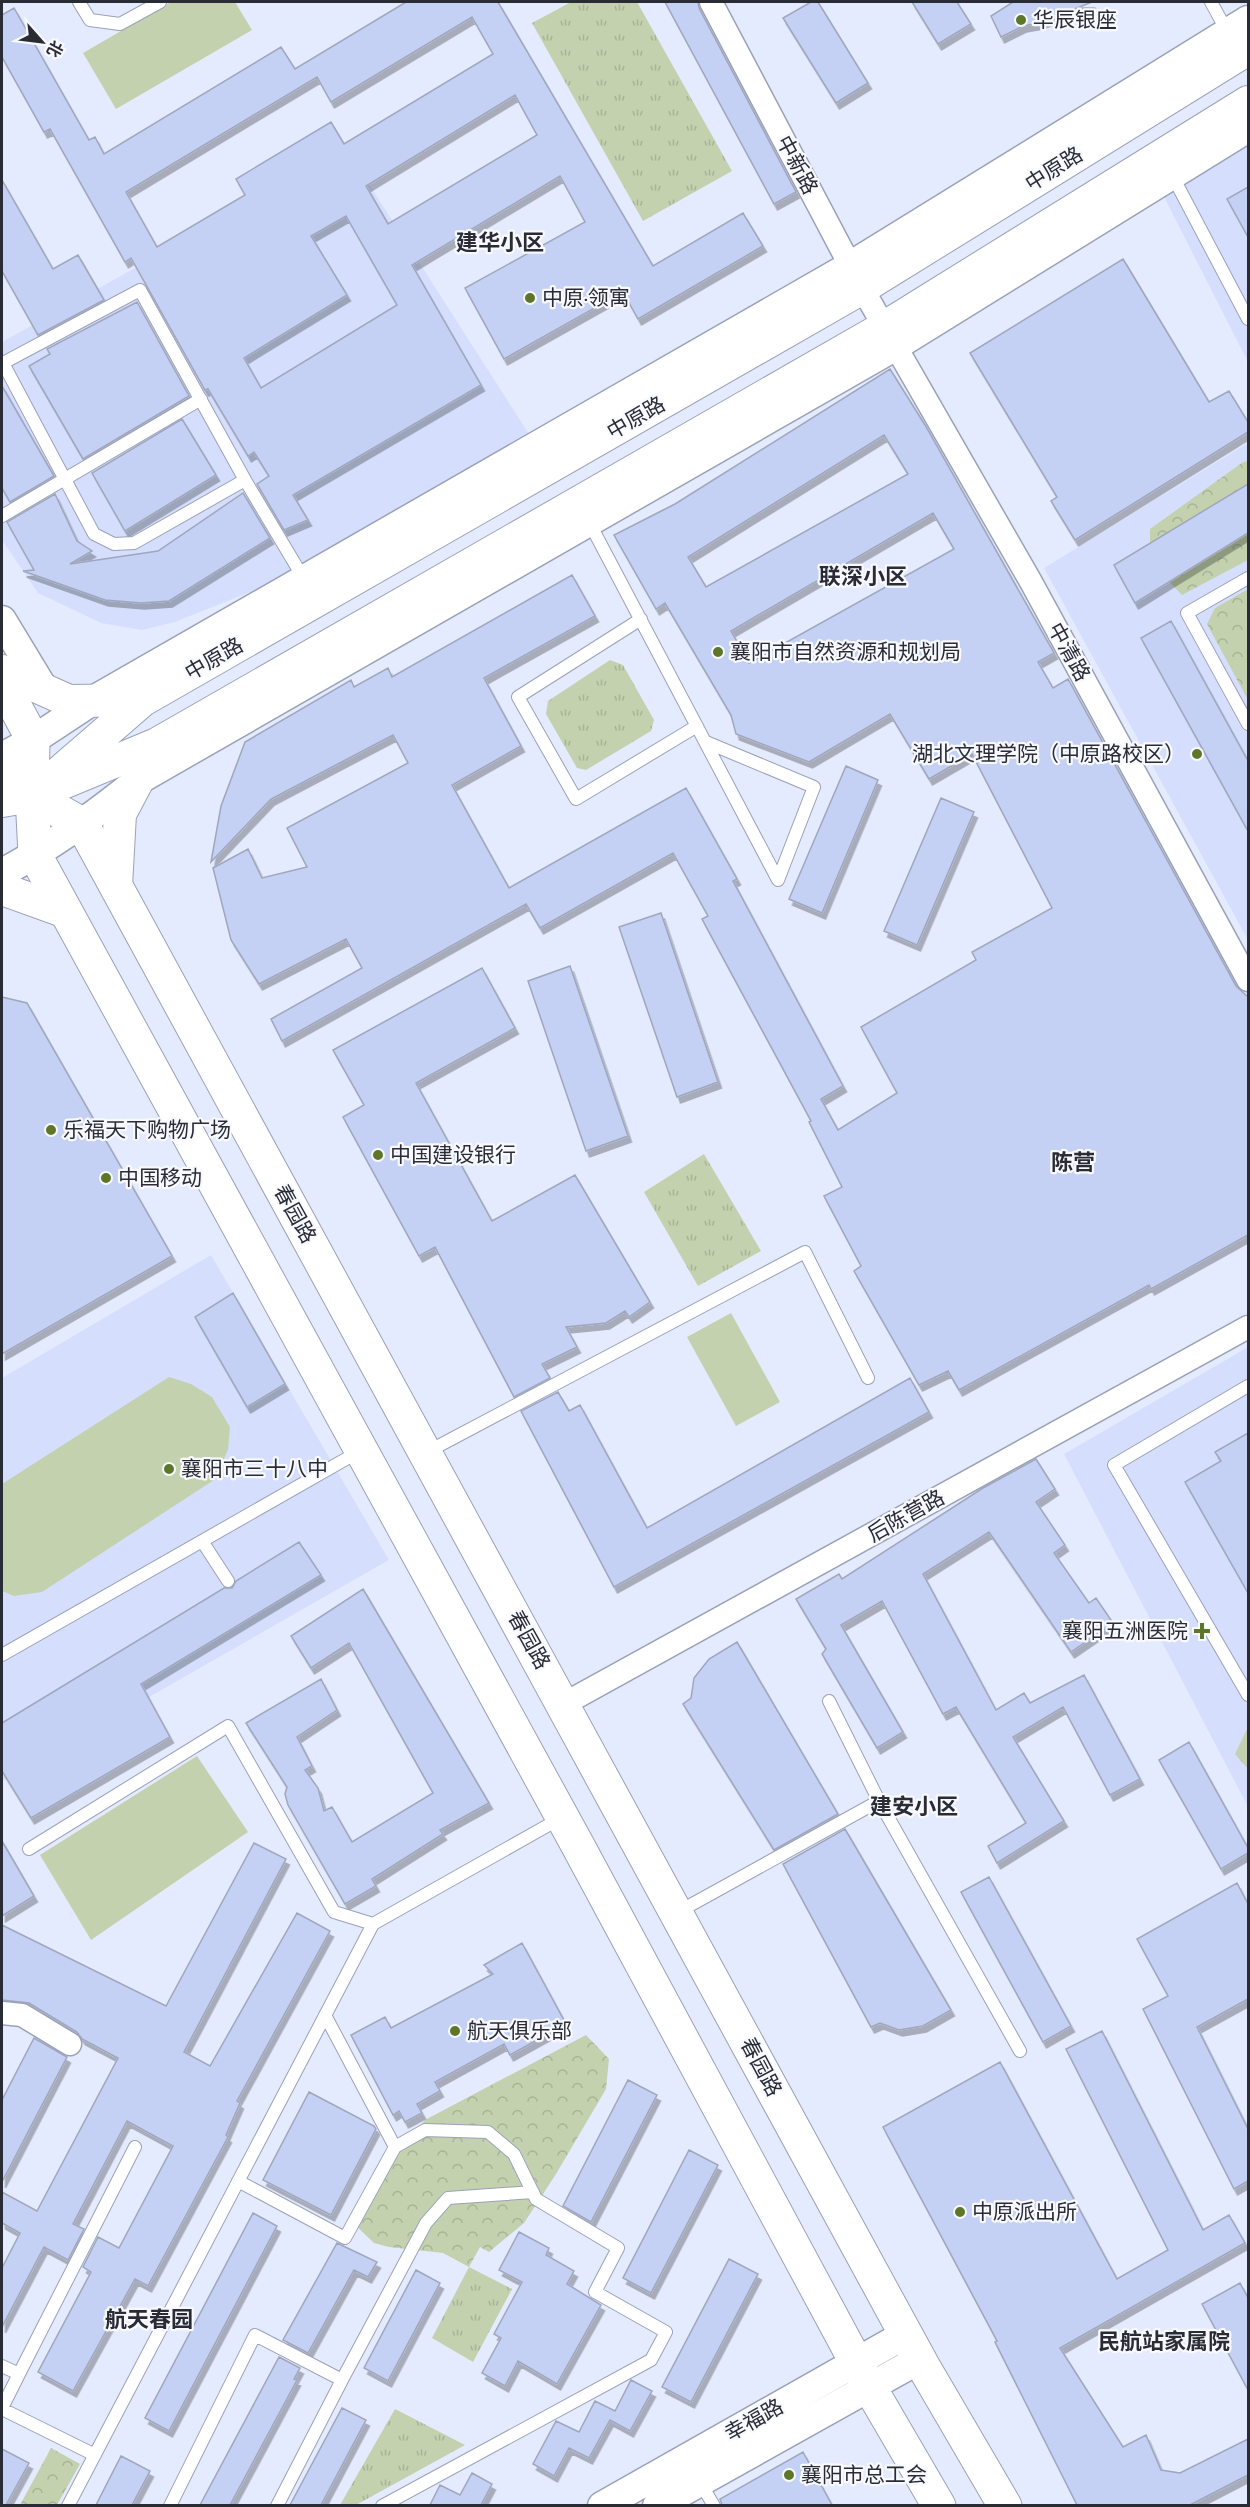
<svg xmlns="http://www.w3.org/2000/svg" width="1250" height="2507" viewBox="0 0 1250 2507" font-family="Karla,'Noto Sans SC',sans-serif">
  <defs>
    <pattern id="grass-tufts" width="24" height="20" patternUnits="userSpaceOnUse" patternTransform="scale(1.5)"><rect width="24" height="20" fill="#c3d1ae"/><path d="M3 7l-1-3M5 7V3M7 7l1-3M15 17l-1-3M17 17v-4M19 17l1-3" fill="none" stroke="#a8b496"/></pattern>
    <pattern id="forest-crowns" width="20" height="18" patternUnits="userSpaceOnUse" patternTransform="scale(1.5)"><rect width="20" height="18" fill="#c3d1ae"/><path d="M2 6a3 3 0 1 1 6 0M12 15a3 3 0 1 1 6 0" fill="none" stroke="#a8b496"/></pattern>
    <filter id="shadow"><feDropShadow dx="3.5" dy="6" stdDeviation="0" flood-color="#0004"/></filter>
  </defs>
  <rect width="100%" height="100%" fill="#e5ebfe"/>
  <path fill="#d5dffd" d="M1248,145v217l-84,-165z
    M358,167l171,267 -274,156 -80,32 -33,8 -41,-7 -63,-30 -36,-53v-198l160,-89z
    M1248,443v497l-204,-372z
    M211,1255l178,305 -387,221v-403z
    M1248,1347v460l-184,-353z"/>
  <path fill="url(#grass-tufts)" d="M571,2h66l95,169 -89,50 -111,-198z
    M610,660l13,5 31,55 -3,11 -65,39 -9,-2 -31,-54 2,-13z
    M704,1154l57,97 -63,35 -54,-94z
    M469,2267l43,22 -39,73 -41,-24z
    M395,2409l70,36 -109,60h-16z"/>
  <path fill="url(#forest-crowns)" d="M1248,461v99l-66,35 -32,-33v-33l93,-67z
    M1248,589v111l-41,-76 8,-16z
    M1248,1727v42l-13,-15z
    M586,2035l23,24 -3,30 -50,85 -32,49 -35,29 -9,-5 -11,20 -26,-14 -54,-6 -15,-4 -21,-20 24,-44 48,-59z
    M51,2448l29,16 -23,41h-37z"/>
  <path fill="#c3d1ae" d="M171,2h64l17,28 -136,79 -33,-56z
    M731,1313l49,89 -44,24 -49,-89z
    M169,1377l22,7 21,13 18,30 -2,23 -14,30 -172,112 -28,4 -12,-5v-107z
    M197,1756l51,76 -157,108 -51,-85z"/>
  <path fill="#c4d0f4" stroke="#9fa7bd" stroke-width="1.5" fill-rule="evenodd" filter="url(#shadow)" d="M406,2h92l155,264 90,-53 20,33 -125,73 -15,-27 -119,67 -39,-71 120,-66 -25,-46 -148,89 69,120 -188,110 15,25 -24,10 -27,-46 12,-8 -15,-24 -6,4 -40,-67 -3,1 -74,-132 -6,4 -75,-133 -6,3 -42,-75v-42l12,-7 75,132 6,-3 9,17 177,-107 14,22zM472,17l21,37 -149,90 -13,-22 -95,57 9,16 -88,52 -31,-55 191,-115 14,25zM515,95l22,40 -149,89 -22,-38zM346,216l51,89 -136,83 -17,-30 103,-63 -36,-59z
    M665,2h33l1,6 97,184 -22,12z
    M811,2h7l50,81 -32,20 -53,-85z
    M912,2h45l14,22 -33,20z
    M1013,2h79l-52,21 -17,3 -22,11 -10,-21z
    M2,180l51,89 25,-14 26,45 -66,35 -36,-64z
    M1248,187v50l-21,-38z
    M1123,259l86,143 20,-11 19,31v10l-173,108 -24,-39 6,-4 -87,-144z
    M137,302l52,94 -106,63 -54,-93 21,-12 -3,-5z
    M890,369l35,56 129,228 -16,9 15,26 15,-9 168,307 12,11v238l-97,54 -2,-4 -190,105 -11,-19 -29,14 -65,-114 7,-5 -37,-70 18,-9 -33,-65 2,-1 -109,-202 6,-3 -35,-63 -133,75 -14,-24 -244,137 -11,-22 91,-51 -16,-29 -87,45 -28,-44 -18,-72 35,-19 14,29 45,-11 -20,-39 121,-65 -15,-28 -122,64 -60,63 10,-56 24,-64 106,-62 3,7 34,-19 4,9 180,-102 23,41 -111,62 37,68 -69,39 57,103 177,-100 51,91 -4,2 110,205 -22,13 17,31 59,-37 -36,-66 115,-67 -4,-8 80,-44 -80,-154 -43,25 -39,-65 -81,48 -73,-28 -5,-19 -66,-112 -9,6 -42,-74 61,-31zM884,435l24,39 -202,113 -18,-30zM933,513l21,36 -205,114 -18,-32z
    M2,386l52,90 -44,26 -8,-14z
    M182,419l34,56 -91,56 -33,-58z
    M1248,484v49l-113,70 -21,-38z
    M243,493l27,45 -101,63 -28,2 -36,-3 -82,-29 11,-1 -27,-48 48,-28 22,47 15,10 -22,13 88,-13z
    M1171,621l77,140v70l-107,-193z
    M846,766l32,14 -56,133 -33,-14z
    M941,798l33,14 -57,133 -33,-14z
    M661,913l57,169 -41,15 -58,-170z
    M570,966l58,170 -42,15 -58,-170z
    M482,968l33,60 -99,55 76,138 83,-46 75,127 -21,15 -4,-6 -19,12 -40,4 11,20 -35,17 8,14 -36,19 -79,-150 -16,9 -76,-139 21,-12 -31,-55z
    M2,997l25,6 145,253 -170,98z
    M233,1293l52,91 -38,23 -52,-90z
    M910,1378l19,34 -315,175 -93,-176 37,-19 11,19 11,-6 67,123z
    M1248,1433v160l-63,-111 36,-21 -6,-9z
    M1036,1459l19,30 -19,13 29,43 -11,8 35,50 7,-5 17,25 -42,29 -82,-120 -66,42 73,136 28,-17 6,10 54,-28 56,104 -30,16 -47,-88 -50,30 51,84 -67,42 -9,-17 38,-23 -70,-116 -13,7 -61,-113 -41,24 62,107 -26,16 -55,-94 4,-5 -30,-50 43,-25 3,5 141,-91z
    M299,1542l22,33 -180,109 29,53 -139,81 -29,-47v-48l222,-135h8l4,-7z
    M363,1589l126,214 -49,27 3,4 -71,45 4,7 -31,18 -57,-99 -3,-11 2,-7 -41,-64 75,-44 16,31 -40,27 15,29 -7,4 13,18 6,23 8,-4 20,35 81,-49 -84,-150 -38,25 -20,-32z
    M737,1642l101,172 -64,36 -91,-146 8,-6 3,-20 15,-19z
    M1189,1742l59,106v5l-27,16 -62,-109z
    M845,1829l106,181 -28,16 -24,4 -19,-7 -9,4 -88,-163z
    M2,1841l32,55 -32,20z
    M254,1843l32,16 -102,193 26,14 87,-153 33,18 -93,170 3,2 -14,32 2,2 -80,149 -13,-7 -62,112 -35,-19 53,-100 -8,-5 15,-30 21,11 54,-102 -46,-25 -54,103 11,5 -16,31 -24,-13 -42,80v-59l18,-35 -18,-10v-31l35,19 81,-153 -36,-19 -5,-7 -48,-29 -27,-3v-75l164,81z
    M989,1877l82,149 -28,16 -82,-150z
    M1237,1883l11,21v95l-51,28 51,102v52l-14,8 -91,-180 25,-13 -31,-57z
    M522,1943l44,81 -56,31 -6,-11 -69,38 5,9 -23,13 5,9 -17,9 -6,-11 -6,4 -42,-80 34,-18 6,11 102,-54 -9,-9z
    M1102,2031l101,199 26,-15 16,28 -185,105 63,99 23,-12 15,35 19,3 68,-34v36l-58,30h-113l-82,-163 2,-1 -114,-214 117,-65 117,217 51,-29 -102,-201z
    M34,2038l33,19 -65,125v-82z
    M628,2080l29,15 -66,127 -28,-16z
    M309,2092l65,34 2,3 -45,86 -68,-35z
    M689,2150l29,15 -67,128 -28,-15z
    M253,2213l24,13 -108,205 -24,-13z
    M519,2232l30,16 -3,7 28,16 -7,13 34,21 -44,79 -39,-23 -13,25 -23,-13 19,-35 -7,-4 28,-52 -23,-12z
    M337,2243l40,19 -9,15 -14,-7 -46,83 -25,-13z
    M729,2259l29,15 -67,128 -29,-15z
    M416,2270l24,13 -52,98 -24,-13z
    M1240,2283l8,15v92l-46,-86z
    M279,2357l21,11 -6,11 3,1 -67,125h-30z
    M631,2380l21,11 -22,40 -20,-11 -21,38 -20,-10 -15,28 -21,-12 23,-43 23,11 16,-31 20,10z
    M342,2408l24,12 -45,85h-31z
    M2,2449l27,14 -23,42h-4z
    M803,2452l29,53h-110l-2,-6z
    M121,2456l29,15 -18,34h-36z
    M472,2473l20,11 -11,21h-51l10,-20 20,10z"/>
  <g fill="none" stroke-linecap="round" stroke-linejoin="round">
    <defs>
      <path id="service" d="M79,2l11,18 30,4 40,-22
        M1211,2l17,31
        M1172,175l76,144
        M140,290l105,190 -111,63 -20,1 -20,-10 -91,-171z
        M245,480l59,99
        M2,516l199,-117
        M589,522l189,358 36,-93 -108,-45
        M1248,578l-61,35 61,111
        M641,619l-123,78 58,102 121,-73
        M1248,1386l-134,79 134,230
        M427,1452l378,-200 63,126
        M202,1541l26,40
        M2,1655l358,-204
        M829,1701l50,100
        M29,1849l199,-123 106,186 39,12
        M678,1912l201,-111 141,250
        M325,2015l70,132 30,-17 63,2 26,22 22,45 82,49 -23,44 71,40 -15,28 -269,146
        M238,2181l107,57 50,-91
        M2,2366l17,8 -17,34
        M19,2374l116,-227
        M342,2380l84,-157 22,-25 85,-6
        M2,2409l93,46
        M700,2482l14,24
        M68,2506l305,-582 188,-106
        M170,2506l85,-171 87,45 -65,126"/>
      <path id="minor" d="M711,2l151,286 169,294 217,398
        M564,1704l684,-377
        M2,2013l20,2 48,29"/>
      <path id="tertiary" d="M2,620l43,71
        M2,757l31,-17 59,-39 758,-435 398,-246
        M2,873c48,-26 92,-57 135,-92l757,-434 354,-219
        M602,2506l304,-172
        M657,2506l263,-147"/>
      <path id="secondary" d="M2,671l67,30 74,-1
        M58,785l99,-41 728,-417 363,-225
        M2,801l30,-5 111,-96 719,-412 386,-239
        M116,886l4,-72 37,-70
        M2,889l64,23"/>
      <path id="primary" d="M2,682l31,58 -1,56 50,28 840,1540 83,142
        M2,775l30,21 3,59 542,989 292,542 70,120"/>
    </defs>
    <use href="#service" stroke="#9aa2b8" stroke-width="14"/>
    <use href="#minor" stroke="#9aa2b8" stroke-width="25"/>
    <use href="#tertiary" stroke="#9aa2b8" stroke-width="31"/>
    <use href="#secondary" stroke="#9aa2b8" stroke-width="34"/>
    <use href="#primary" stroke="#9aa2b8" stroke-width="35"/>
    <use href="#service" stroke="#fff" stroke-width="12"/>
    <use href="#minor" stroke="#fff" stroke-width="22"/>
    <use href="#tertiary" stroke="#fff" stroke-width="28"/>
    <use href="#secondary" stroke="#fff" stroke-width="32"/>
    <use href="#primary" stroke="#fff" stroke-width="33"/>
  </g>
  <g fill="#5d7628" stroke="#f7f9fe" stroke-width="2">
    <circle cx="1021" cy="20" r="6"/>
    <circle cx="530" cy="298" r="6"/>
    <circle cx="718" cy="652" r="6"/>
    <circle cx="1197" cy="754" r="6"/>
    <circle cx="51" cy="1130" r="6"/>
    <circle cx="378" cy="1155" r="6"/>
    <circle cx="106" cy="1178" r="6"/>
    <circle cx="169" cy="1469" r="6"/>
    <path d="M1199 1622h6v6h6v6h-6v6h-6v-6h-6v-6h6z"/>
    <circle cx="455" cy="2031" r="6"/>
    <circle cx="960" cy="2212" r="6"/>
    <circle cx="789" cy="2475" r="6"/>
  </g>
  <g text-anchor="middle" stroke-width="4.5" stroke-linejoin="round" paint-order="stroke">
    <g font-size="21" fill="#292c35" stroke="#f7f9fe" text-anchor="start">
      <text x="1033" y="27">华辰银座</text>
      <text x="542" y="305">中原·领寓</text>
      <text x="730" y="659">襄阳市自然资源和规划局</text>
      <text x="1185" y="761" text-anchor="end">湖北文理学院（中原路校区）</text>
      <text x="63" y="1137">乐福天下购物广场</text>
      <text x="390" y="1162">中国建设银行</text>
      <text x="118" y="1185">中国移动</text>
      <text x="181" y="1476">襄阳市三十八中</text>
      <text x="1188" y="1638" text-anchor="end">襄阳五洲医院</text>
      <text x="467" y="2038">航天俱乐部</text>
      <text x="972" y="2219">中原派出所</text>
      <text x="801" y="2482">襄阳市总工会</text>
    </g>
    <g font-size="21" fill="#292c35" stroke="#f7f9fe">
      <text transform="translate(797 165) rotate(62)" y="7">中新路</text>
      <text transform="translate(1054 169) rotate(-32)" y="7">中原路</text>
      <text transform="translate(636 418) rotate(-30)" y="7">中原路</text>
      <text transform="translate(1069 652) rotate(61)" y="7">中清路</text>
      <text transform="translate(214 659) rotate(-30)" y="7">中原路</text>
      <text transform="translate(295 1214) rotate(61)" y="7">春园路</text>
      <text transform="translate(906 1516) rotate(-29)" y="7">后陈营路</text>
      <text transform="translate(529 1640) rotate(61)" y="7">春园路</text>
      <text transform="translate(761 2067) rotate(62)" y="7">春园路</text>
      <text transform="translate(754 2420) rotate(-29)" y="7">幸福路</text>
    </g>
    <g font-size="22" font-weight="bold" fill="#292c35" stroke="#f7f9fe">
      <text x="500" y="250">建华小区</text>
      <text x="863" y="584">联深小区</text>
      <text x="1073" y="1170">陈营</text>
      <text x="914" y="1814">建安小区</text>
      <text x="149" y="2327">航天春园</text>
      <text x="1164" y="2349">民航站家属院</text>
    </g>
  </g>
  <rect width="1250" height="2507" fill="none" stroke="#292c35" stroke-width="6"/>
  <g transform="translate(42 42) rotate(118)" stroke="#f7f9fe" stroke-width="4.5" paint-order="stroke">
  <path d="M0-4.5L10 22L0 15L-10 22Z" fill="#292c35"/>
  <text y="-9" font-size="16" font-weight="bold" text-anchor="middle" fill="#292c35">北</text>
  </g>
</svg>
